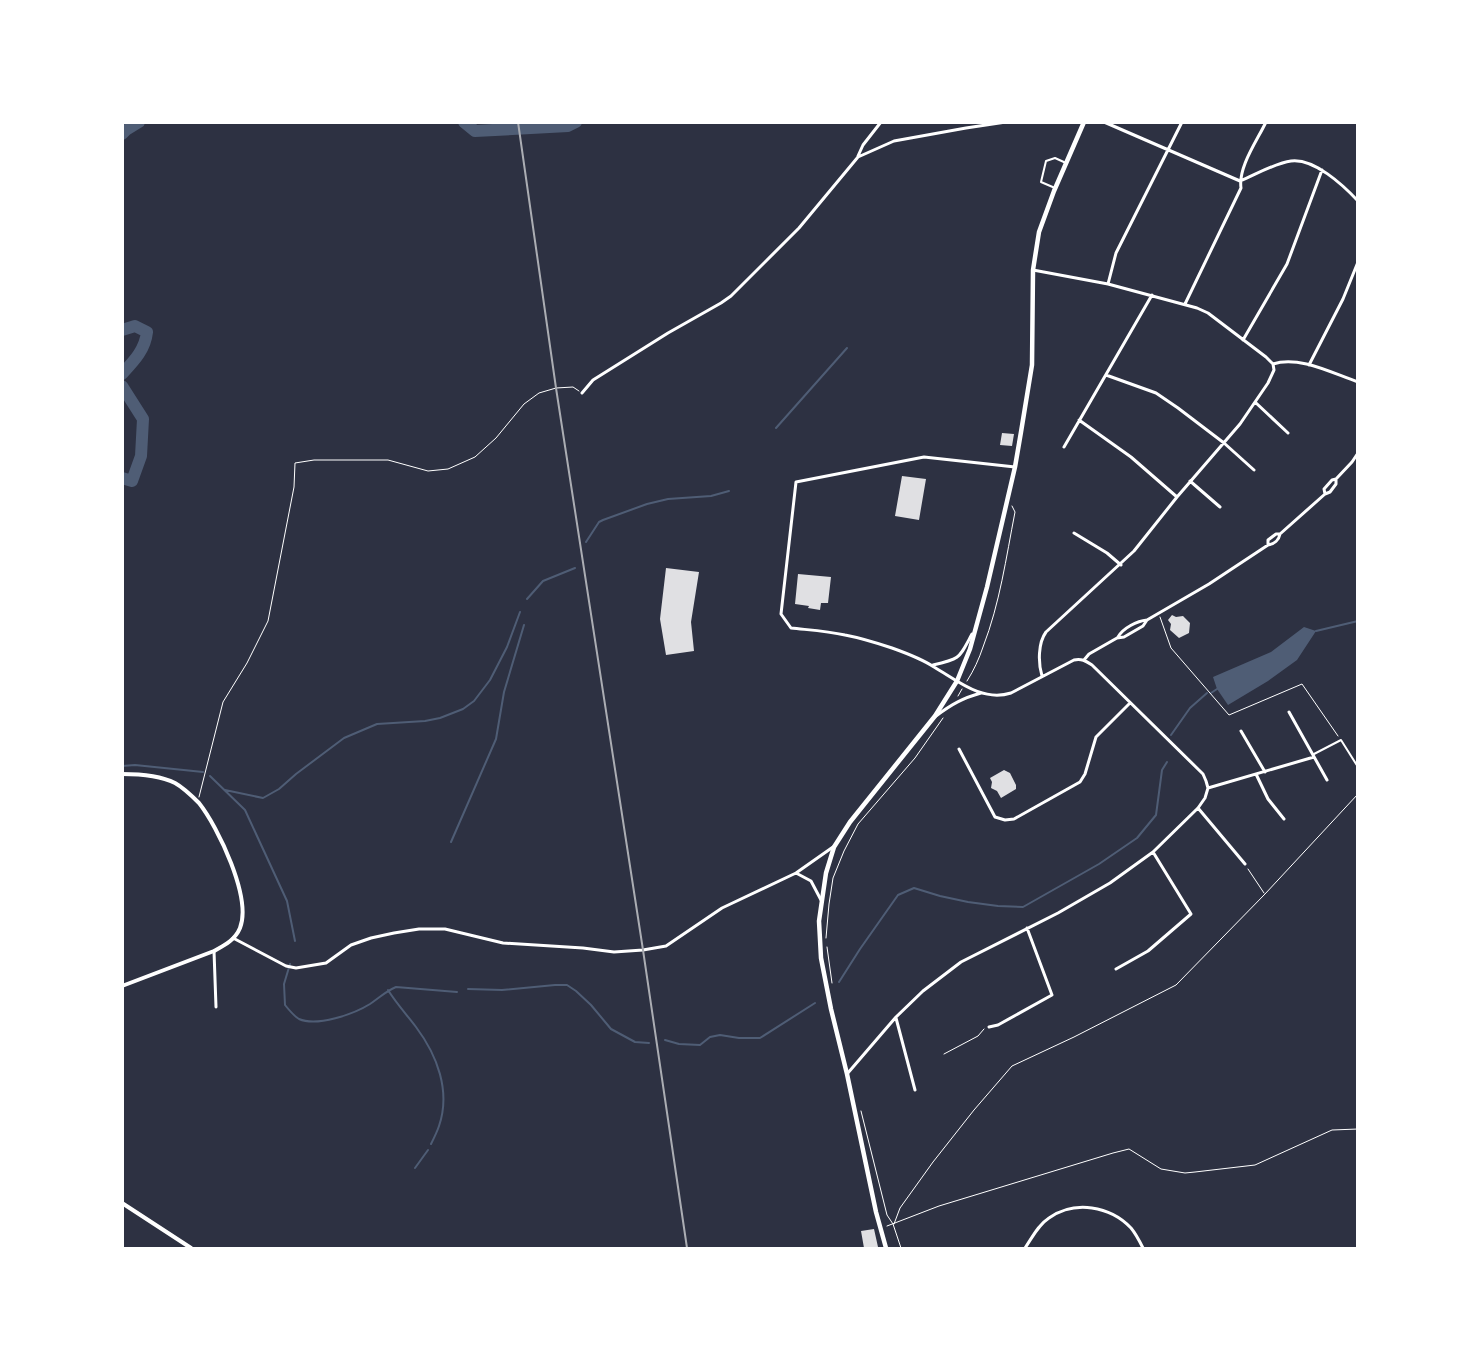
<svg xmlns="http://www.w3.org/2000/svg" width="1480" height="1371" viewBox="0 0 1480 1371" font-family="Jost,sans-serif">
  <rect width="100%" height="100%" fill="#2d3142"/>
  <path fill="#4f5d75" d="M1304,627l12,4 -19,29 -29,21 -40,24 -11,-16 -4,-12 58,-25z"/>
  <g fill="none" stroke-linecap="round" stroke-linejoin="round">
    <path stroke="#4f5d75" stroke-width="2" d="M776,428l71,-80
      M586,542l13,-20 4,-2 44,-16 21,-5 43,-3 18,-5
      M527,599l16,-18 32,-13
      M1316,631l42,-10
      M1211,693l6,-4
      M1171,735l19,-27 17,-15
      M122,766l13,-1 68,7
      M210,776l35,34 42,91 8,40
      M225,790l38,8 16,-9 17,-15 48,-36 33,-14 48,-3 15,-3 23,-9 11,-8 16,-21 17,-33 13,-35
      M451,842l45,-103 8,-47 20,-67
      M290,964l-6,20 1,21c4,5 9,11 14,14 18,8 55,-5 71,-15 9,-6 16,-13 26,-17l61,5
      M839,982l21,-33 38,-54 16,-7 26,8 28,6 30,4 25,1 76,-43 38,-26 19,-23 6,-45 5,-8
      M468,989l34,1 53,-5h12l9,6 15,14 20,24 24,13 14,1
      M388,990c8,13 19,25 28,37 21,28 35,64 23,99 -2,6 -5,12 -8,18
      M665,1040l14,4 21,1 10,-8 10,-2 19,3h21l55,-35
      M415,1168l13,-18"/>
    <path stroke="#4f5d75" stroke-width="12" d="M464,122l11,9 93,-5 8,-4
      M122,134l4,-4 13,-8
      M122,330l13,-4 12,6c-2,18 -13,29 -25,42
      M122,386l21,33 -2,37 -9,25 -10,-3"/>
  </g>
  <path fill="#e0e0e3" d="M1002,433l12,1 -2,12 -12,-1z
    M902,476l24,3 -7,41 -24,-4z
    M666,568l33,4 -8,50 3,29 -28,4 -6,-36z
    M798,574l33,3 -3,26h-7l-1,7 -12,-2 1,-2 -14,-2z
    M1172,615l4,2 7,-1 7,7 -1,10 -10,5 -9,-8 1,-6 -3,-4z
    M1004,770l6,3 6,12v4l-15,9 -4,-7 -6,-3 1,-6 -2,-4z
    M874,1229l4,18 -14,1 -3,-17z"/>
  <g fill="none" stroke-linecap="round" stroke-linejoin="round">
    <path stroke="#fff" stroke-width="1" d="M1160,617l11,31 58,67 73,-31 36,52
      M967,681c7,-11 12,-22 16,-34 17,-44 23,-89 32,-135l-3,-6
      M958,696l4,-7
      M199,797l24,-95 24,-39 21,-42 26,-134 1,-24 19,-3h74l40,11 20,-2 27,-12 21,-19 28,-34 15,-11 17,-5 17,-1 6,4
      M1248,869l16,24
      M826,938l3,-34 4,-26 11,-27 14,-27 57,-66 28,-40
      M827,947l5,36
      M944,1054l34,-18 6,-7
      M861,1111l26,104 6,9 8,24
      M894,1224l6,-16 33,-46 41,-52 38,-44 62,-29 102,-52 89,-91 93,-100
      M887,1226l52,-20 174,-53 16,-4 32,20 24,4 10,-1 60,-7 77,-35 26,-1"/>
    <path stroke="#fff" stroke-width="2" d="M1055,188l-14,-6 5,-21 9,-3 11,5
      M1314,754l27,-14 17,27"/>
    <path stroke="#fff" stroke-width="3" d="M1104,122l136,59c15,-6 35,-18 51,-20 23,-3 52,24 67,40
      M858,156l5,-11 18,-23
      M1033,270l75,14 89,24 11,5 58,44 7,7
      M1108,284l8,-31 66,-131
      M1185,304l56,-116c-3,-21 16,-47 25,-66
      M1243,340l44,-76 35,-94
      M1273,364c26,-9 61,10 85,18
      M1309,365l34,-66 15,-37
      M1106,375l50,18 22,15 46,35 30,27
      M582,393l11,-13 75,-47 53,-30 10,-7 68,-68 59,-71 36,-16 72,-13 40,-6
      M1255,402l33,31
      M1079,420l52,37 46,40
      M1064,447l88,-152
      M1190,481l30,26
      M1325,494l-1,-5 8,-9 4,-1
      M1074,533l33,20 14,12
      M1268,545v-5l8,-6h4
      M1118,637c5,-9 19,-16 29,-17
      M1084,660l5,-6 28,-16 7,-1 19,-11 4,-6 62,-36 59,-39c6,-1 11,-5 12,-11l45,-40 5,-2 6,-8v-5l16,-17 6,-9
      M933,665c28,-6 26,-7 39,-31
      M1042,676c-4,-13 -4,-33 4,-44l88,-81 43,-54 63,-73 28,-41 6,-13 -1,-6
      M1289,712l38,68
      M936,716c16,-12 27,-18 45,-23
      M1241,731l24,41
      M959,749l36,68 10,3 9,-1 66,-37 5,-8 11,-37 34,-34
      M1256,774l12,25 16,20
      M1208,788l106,-31
      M1198,808l47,56
      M796,873l15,8 10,19
      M233,938l53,28 10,2 30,-5 25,-18 20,-7 23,-5 25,-4h26l58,14 80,5 31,4 29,-2 23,-4 56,-38 74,-35 37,-26
      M214,951l2,56
      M1116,969l32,-18 43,-37 -38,-62
      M896,1018l19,72
      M989,1027l9,-2 54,-30 -25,-67
      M847,1074l49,-57 27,-26 38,-29 97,-49 52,-30 43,-31 45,-44 7,-10 3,-10 -2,-7 -3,-7 -111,-109c-6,-4 -11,-7 -18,-5l-63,33c-29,9 -53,-12 -77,-26 -12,-8 -28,-14 -42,-19 -15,-5 -31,-10 -47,-13 -18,-4 -36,-5 -54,-7l-10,-14 15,-132 128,-25 91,10
      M1025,1248c7,-10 13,-23 24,-30 26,-18 61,-12 82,10 5,6 9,14 12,20"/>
    <path stroke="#fff" stroke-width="4" d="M122,774c18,0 37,1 53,9 9,5 17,13 24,20 19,24 53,95 41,125 -5,12 -15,17 -26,23l-92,35
      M122,1203l69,45"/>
    <path stroke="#fff" stroke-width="4.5" d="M886,1248l-10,-36 -29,-138 -16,-65 -10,-51 -2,-37 7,-48 8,-26 16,-25 85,-106 22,-35 13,-32 17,-62 28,-120 6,-35 11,-67 1,-95 6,-38 15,-41 30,-69"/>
    <path stroke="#abadb3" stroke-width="2" d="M518,122l38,266 87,562 44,298"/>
  </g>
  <rect width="1480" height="1371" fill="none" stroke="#ffffff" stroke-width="248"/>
</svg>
